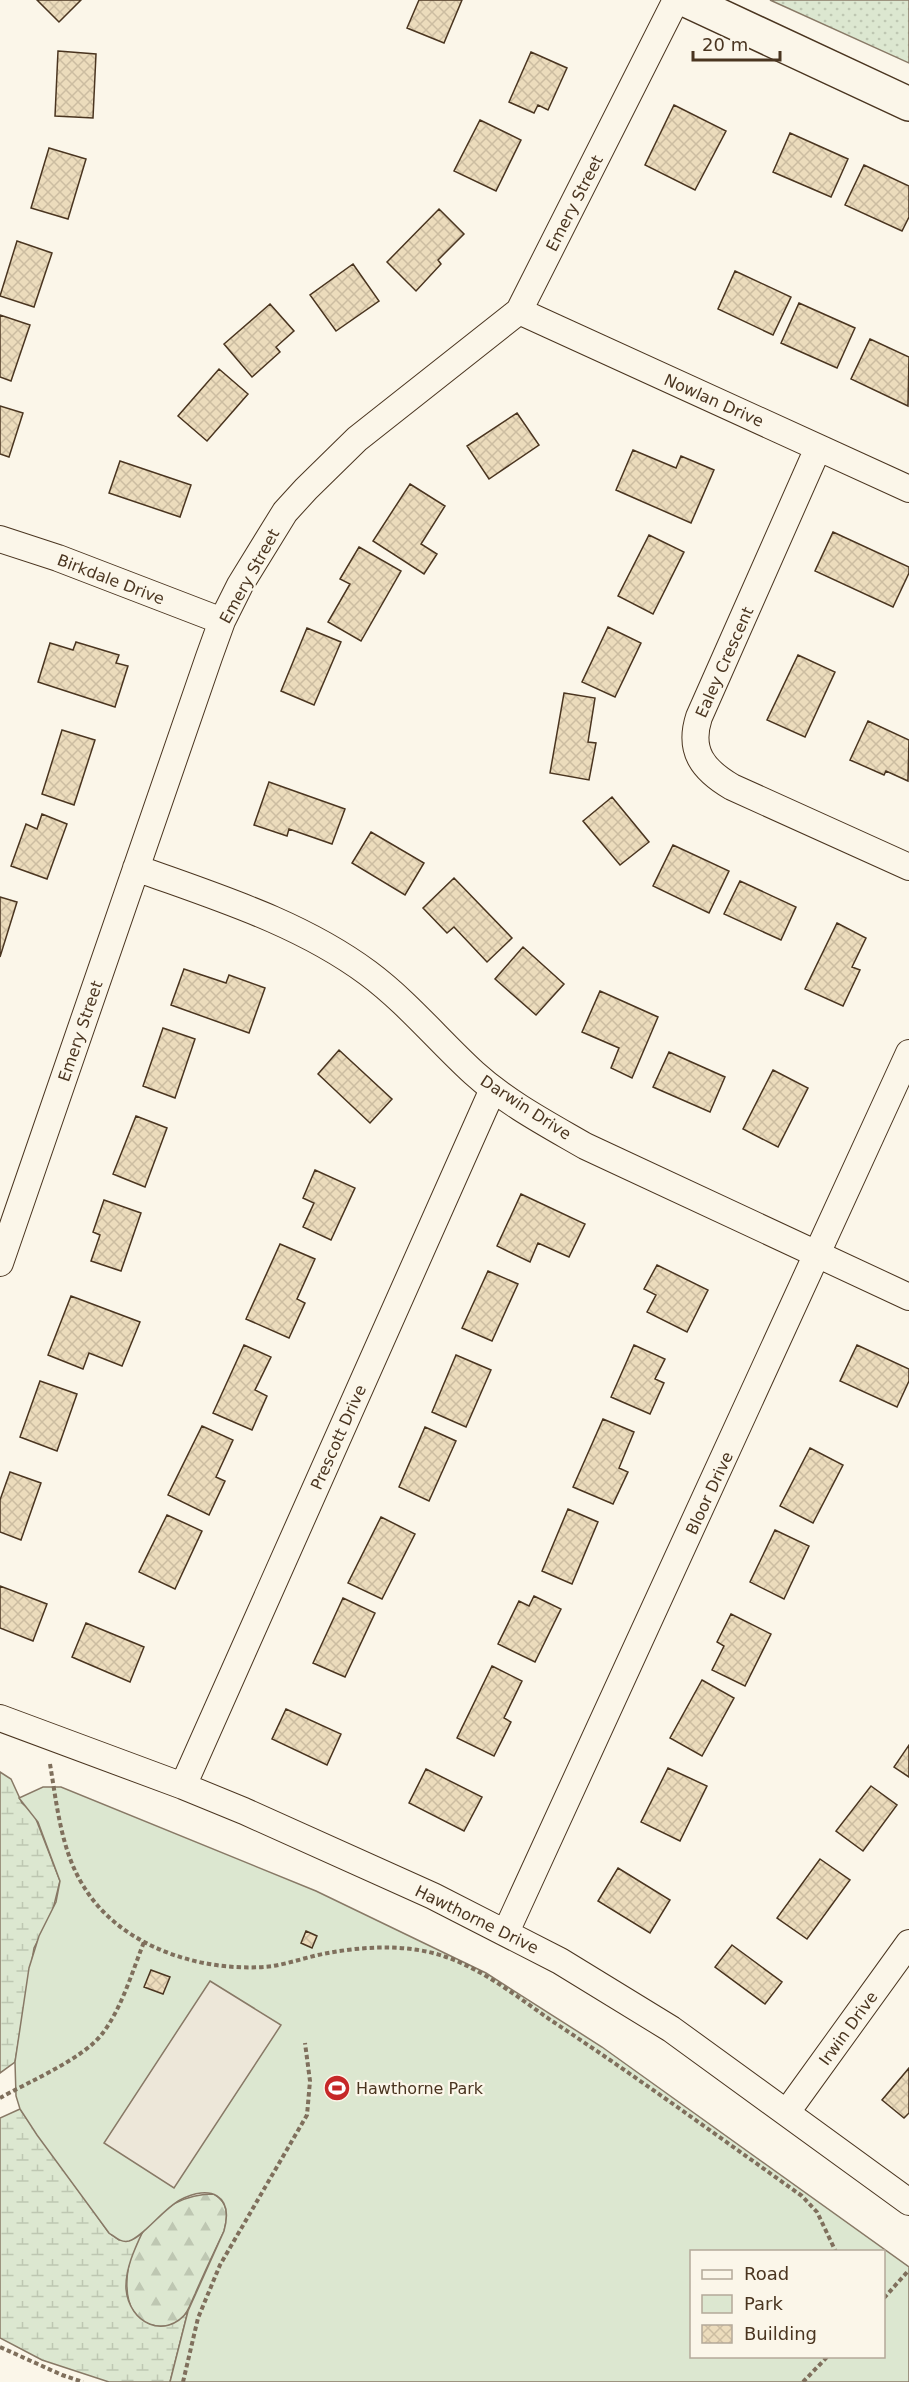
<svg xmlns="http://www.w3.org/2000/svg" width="909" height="2382" viewBox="0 0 909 2382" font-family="'DejaVu Sans',sans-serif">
  <defs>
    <pattern id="grass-dots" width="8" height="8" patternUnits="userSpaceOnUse" patternTransform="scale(1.5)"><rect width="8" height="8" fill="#dce7d0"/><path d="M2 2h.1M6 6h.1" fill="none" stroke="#bec7b2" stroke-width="1.8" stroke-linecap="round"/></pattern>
    <pattern id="forest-firs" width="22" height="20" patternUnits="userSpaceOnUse" patternTransform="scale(1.5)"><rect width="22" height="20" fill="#dce7d0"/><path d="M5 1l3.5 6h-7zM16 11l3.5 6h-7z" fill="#bec7b2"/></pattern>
    <pattern id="wetland-marsh" width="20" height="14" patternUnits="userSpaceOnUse" patternTransform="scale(1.5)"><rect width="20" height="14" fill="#dce7d0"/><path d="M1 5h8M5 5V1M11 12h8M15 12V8" fill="none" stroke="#bec7b2"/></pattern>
    <pattern id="building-cross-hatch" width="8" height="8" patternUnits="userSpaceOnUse" patternTransform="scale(1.5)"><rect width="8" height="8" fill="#ecdcbc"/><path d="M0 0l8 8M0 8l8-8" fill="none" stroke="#ccbda1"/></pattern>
  </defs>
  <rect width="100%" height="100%" fill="#fbf6e9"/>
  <path fill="url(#grass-dots)" stroke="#887966" stroke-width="1.5" d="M770,0h139v63z"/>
  <path fill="url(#forest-firs)" stroke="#887966" stroke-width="1.5" d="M214,2194c15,9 14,22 10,37 -10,21 -20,42 -29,63 -4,8 -6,17 -13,24 -6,7 -15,9 -25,8 -43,-5 -33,-71 -13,-96 18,-23 40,-36 70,-36z"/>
  <path fill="url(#wetland-marsh)" stroke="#887966" stroke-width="1.5" d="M0,1772l11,7 11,24 12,11 26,67 -8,32 -18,35 -19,114 -15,11z
    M20,2109l89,124 10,7 17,-3 7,-6c-8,17 -18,38 -17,58 3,34 39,52 62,22l-18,71h-61l-67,-22 -42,-22v-220z"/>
  <path fill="#dce7d0" stroke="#887966" stroke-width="1.5" fill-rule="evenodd" d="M43,1787h18l255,104 170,82 116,74 307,220v115h-739l18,-71 36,-80c10,-36 -14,-47 -44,-31 -17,9 -37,37 -51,41 -8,2 -14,-4 -20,-8l-72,-98 -17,-26 -4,-13 -1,-34 14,-94 10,-32 17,-34 4,-21 -22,-59 -19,-24zM692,2252h192v104h-192z"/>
  <path fill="#ede7d9" stroke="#887966" stroke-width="1.5" d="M210,1981l71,44 -107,163 -70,-45z"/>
  <path fill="url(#building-cross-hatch)" stroke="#4a3520" stroke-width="1.5" d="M37,0h44l-22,22z
    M419,0h43l-18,43 -37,-15z
    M58,51l38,3 -3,64 -38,-2z
    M531,52l36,16 -19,42 -10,-5 -4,8 -25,-11z
    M674,105l52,26 -31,59 -50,-25z
    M480,120l41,20 -25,51 -42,-20z
    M790,133l58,26 -17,38 -58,-25z
    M49,148l37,11 -18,60 -37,-11z
    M864,165l45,21v31l-7,14 -57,-26z
    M439,209l25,25 -26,26 3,4 -25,27 -29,-29z
    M17,241l35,12 -18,54 -34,-11z
    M353,264l26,37 -43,30 -26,-36z
    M735,271l56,26 -18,38 -55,-26z
    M799,303l56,25 -18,40 -56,-25z
    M270,304l24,27 -18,16 4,5 -28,25 -28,-33z
    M0,315l30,10 -19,56 -11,-4z
    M870,339l39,18 -1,49 -57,-27z
    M219,369l29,25 -41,47 -29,-25z
    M0,406l23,7 -14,44 -9,-3z
    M517,413l22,32 -50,34 -22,-33z
    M633,450l43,18 5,-12 33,14 -23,53 -75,-33z
    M120,461l71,24 -11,32 -71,-24z
    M410,484l35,22 -24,38 16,10 -13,20 -51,-33z
    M833,532l76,35v6l-16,34 -78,-36z
    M649,535l35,17 -31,62 -35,-18z
    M359,547l42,24 -40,70 -33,-19 22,-38 -10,-5z
    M608,627l33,16 -26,54 -33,-15z
    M307,628l34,14 -27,63 -33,-14z
    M76,642l43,13 -3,8 12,3 -13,41 -77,-25 12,-39 23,7z
    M798,655l37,17 -30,65 -38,-17z
    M564,693l31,5 -7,44 8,1 -7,37 -39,-7z
    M868,721l41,19 -1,41 -22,-10 -2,4 -34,-15z
    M62,730l33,10 -21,65 -32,-11z
    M269,782l76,27 -13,35 -43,-15 -2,7 -33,-11z
    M612,797l37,45 -29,23 -37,-44z
    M42,814l25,10 -20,55 -36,-13 15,-42 11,5z
    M371,832l53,31 -19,32 -53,-32z
    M673,845l56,26 -20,42 -56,-27z
    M454,878l58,60 -25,24 -33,-35 -7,6 -24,-25z
    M740,881l56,26 -15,33 -57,-26z
    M0,897l17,5 -17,55z
    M837,923l29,15 -14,29 8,3 -17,36 -38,-17z
    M523,947l41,37 -28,31 -41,-36z
    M184,969l42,14 3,-8 36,13 -16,45 -78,-28z
    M600,991l58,26 -26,61 -21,-10 8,-20 -37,-16z
    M163,1028l32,11 -20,59 -32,-12z
    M339,1050l53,49 -22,24 -52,-49z
    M669,1052l56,25 -15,35 -57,-25z
    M773,1070l35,18 -30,59 -35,-18z
    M136,1116l31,12 -22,59 -32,-13z
    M315,1170l40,18 -24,52 -28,-13 11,-24 -11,-5z
    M521,1194l64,30 -16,33 -31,-14 -8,19 -33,-16z
    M104,1200l37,13 -20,58 -30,-10 9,-26 -7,-3z
    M280,1244l35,15 -18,40 8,4 -16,35 -43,-19z
    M657,1265l51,25 -21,42 -40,-20 9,-17 -12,-6z
    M488,1271l30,13 -26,57 -30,-13z
    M71,1296l69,26 -18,44 -33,-13 -6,16 -35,-14z
    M244,1345l27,12 -16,33 12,6 -15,34 -39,-17z
    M634,1345l31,14 -10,20 9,4 -14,31 -39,-17z
    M857,1345l52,24v12l-12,26 -57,-26z
    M456,1355l35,15 -25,57 -34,-15z
    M40,1381l37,13 -20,57 -37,-14z
    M603,1419l31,13 -15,36 9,4 -15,32 -40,-17z
    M202,1426l31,14 -17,37 9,4 -16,34 -41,-20z
    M425,1427l31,14 -27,60 -30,-14z
    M810,1448l33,17 -30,58 -33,-17z
    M10,1472l31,11 -20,57 -21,-8v-32z
    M568,1509l30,13 -26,62 -30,-13z
    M167,1515l35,16 -27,58 -36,-17z
    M381,1517l34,17 -33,65 -34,-16z
    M775,1530l34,16 -25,53 -34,-17z
    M0,1586l47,18 -14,37 -33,-13z
    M534,1596l27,13 -26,53 -37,-18 21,-43 10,5z
    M343,1598l32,15 -30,64 -32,-14z
    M731,1614l40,20 -26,52 -33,-16 12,-24 -7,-4z
    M86,1623l58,24 -14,35 -58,-25z
    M492,1666l30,15 -18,37 7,4 -17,34 -37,-18z
    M702,1680l32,18 -32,58 -32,-18z
    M286,1709l55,25 -14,31 -55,-26z
    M909,1745v32l-15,-10z
    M668,1768l39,18 -27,55 -39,-19z
    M426,1769l56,28 -18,34 -55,-28z
    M871,1786l26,19 -34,46 -27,-20z
    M820,1859l30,21 -43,59 -30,-21z
    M618,1868l52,32 -20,33 -52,-32z
    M306,1931l11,5 -5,12 -11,-5z
    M732,1945l50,37 -17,22 -50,-37z
    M151,1970l19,7 -7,17 -19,-7z
    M909,2068v45l-5,5 -22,-18z"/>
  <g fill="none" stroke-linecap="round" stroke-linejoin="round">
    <defs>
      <path id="street" d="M519,311l390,178
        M818,448l-119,269c-11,34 4,53 33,70l177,80
        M0,539l58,19 164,63
        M136,868c80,29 163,54 232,105 39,29 71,68 106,100 33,30 73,51 111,73l324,151
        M0,1263l209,-606 13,-36 18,-36 45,-73 21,-23 51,-50 162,-128 157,-311
        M0,1718l183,68 61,25 189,85 127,65 111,68 238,173
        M183,1786l310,-697
        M506,1932l403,-879
        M787,2112l122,-169"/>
      <path id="primary" d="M686,0l223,104"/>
    </defs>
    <use href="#street" stroke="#4a3520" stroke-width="28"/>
    <use href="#primary" stroke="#4a3520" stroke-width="36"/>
    <path stroke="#7f6f5c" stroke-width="4" stroke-dasharray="4.5 3" stroke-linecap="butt" d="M50,1764c7,41 11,87 34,123 37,61 121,87 189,79 18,-3 37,-10 55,-13 37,-7 82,-9 118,4 38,13 73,41 106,64 85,56 167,116 250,175l15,16 19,40
      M0,2098c28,-16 83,-39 102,-64 20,-26 30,-62 42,-92
      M884,2298l25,-28
      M0,2347l62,28 21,7
      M183,2382l15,-64 22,-53 87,-150 3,-34 -5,-38
      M803,2382l25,-26"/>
    <use href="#street" stroke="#fbf6e9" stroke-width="26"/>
    <use href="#primary" stroke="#fbf6e9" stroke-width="33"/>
  </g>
  <defs>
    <symbol id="stadium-disc" viewBox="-11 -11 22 22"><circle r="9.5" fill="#c62828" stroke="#fbf6e9"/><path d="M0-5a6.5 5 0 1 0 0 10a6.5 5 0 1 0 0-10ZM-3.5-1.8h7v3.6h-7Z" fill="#fff"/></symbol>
  </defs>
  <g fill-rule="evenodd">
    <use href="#stadium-disc" x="322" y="2073" width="30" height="30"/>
  </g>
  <g text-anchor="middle" stroke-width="4.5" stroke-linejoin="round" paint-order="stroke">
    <g font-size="16" fill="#4a3520" stroke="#fbf6e9">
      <text transform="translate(574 203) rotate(-63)" y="6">Emery Street</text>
      <text transform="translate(714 400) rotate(24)" y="6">Nowlan Drive</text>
      <text transform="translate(249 576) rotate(-61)" y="6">Emery Street</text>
      <text transform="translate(111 579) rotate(21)" y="6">Birkdale Drive</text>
      <text transform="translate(724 662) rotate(-66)" y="6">Ealey Crescent</text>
      <text transform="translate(80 1031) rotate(-71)" y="6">Emery Street</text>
      <text transform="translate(526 1107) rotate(33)" y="6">Darwin Drive</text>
      <text transform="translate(338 1437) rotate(-66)" y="6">Prescott Drive</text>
      <text transform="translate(709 1493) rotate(-65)" y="6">Bloor Drive</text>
      <text transform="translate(477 1919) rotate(26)" y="6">Hawthorne Drive</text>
      <text transform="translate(848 2028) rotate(-54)" y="6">Irwin Drive</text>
    </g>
    <g font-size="16" fill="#4a3520" stroke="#fbf6e9" text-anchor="start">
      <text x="356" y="2094">Hawthorne Park</text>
    </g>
  </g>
  <rect x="690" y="2250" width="195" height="108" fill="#fbf6e9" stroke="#b4a999" stroke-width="1.5"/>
  <rect x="702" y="2270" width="30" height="9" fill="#fbf6e9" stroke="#b4a999" stroke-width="1.5"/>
  <text x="744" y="2280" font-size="18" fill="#4a3520">Road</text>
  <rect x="702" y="2295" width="30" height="18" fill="#dce7d0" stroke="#b4a999" stroke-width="1.5"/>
  <text x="744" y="2310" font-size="18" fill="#4a3520">Park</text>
  <rect x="702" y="2325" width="30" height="18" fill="url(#building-cross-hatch)" stroke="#b4a999" stroke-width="1.5"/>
  <text x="744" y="2340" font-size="18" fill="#4a3520">Building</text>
  <path d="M693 51v9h87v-9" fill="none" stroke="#4a3520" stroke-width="3"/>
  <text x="702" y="51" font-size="18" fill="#4a3520" stroke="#fbf6e9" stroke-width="4.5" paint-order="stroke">20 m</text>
</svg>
